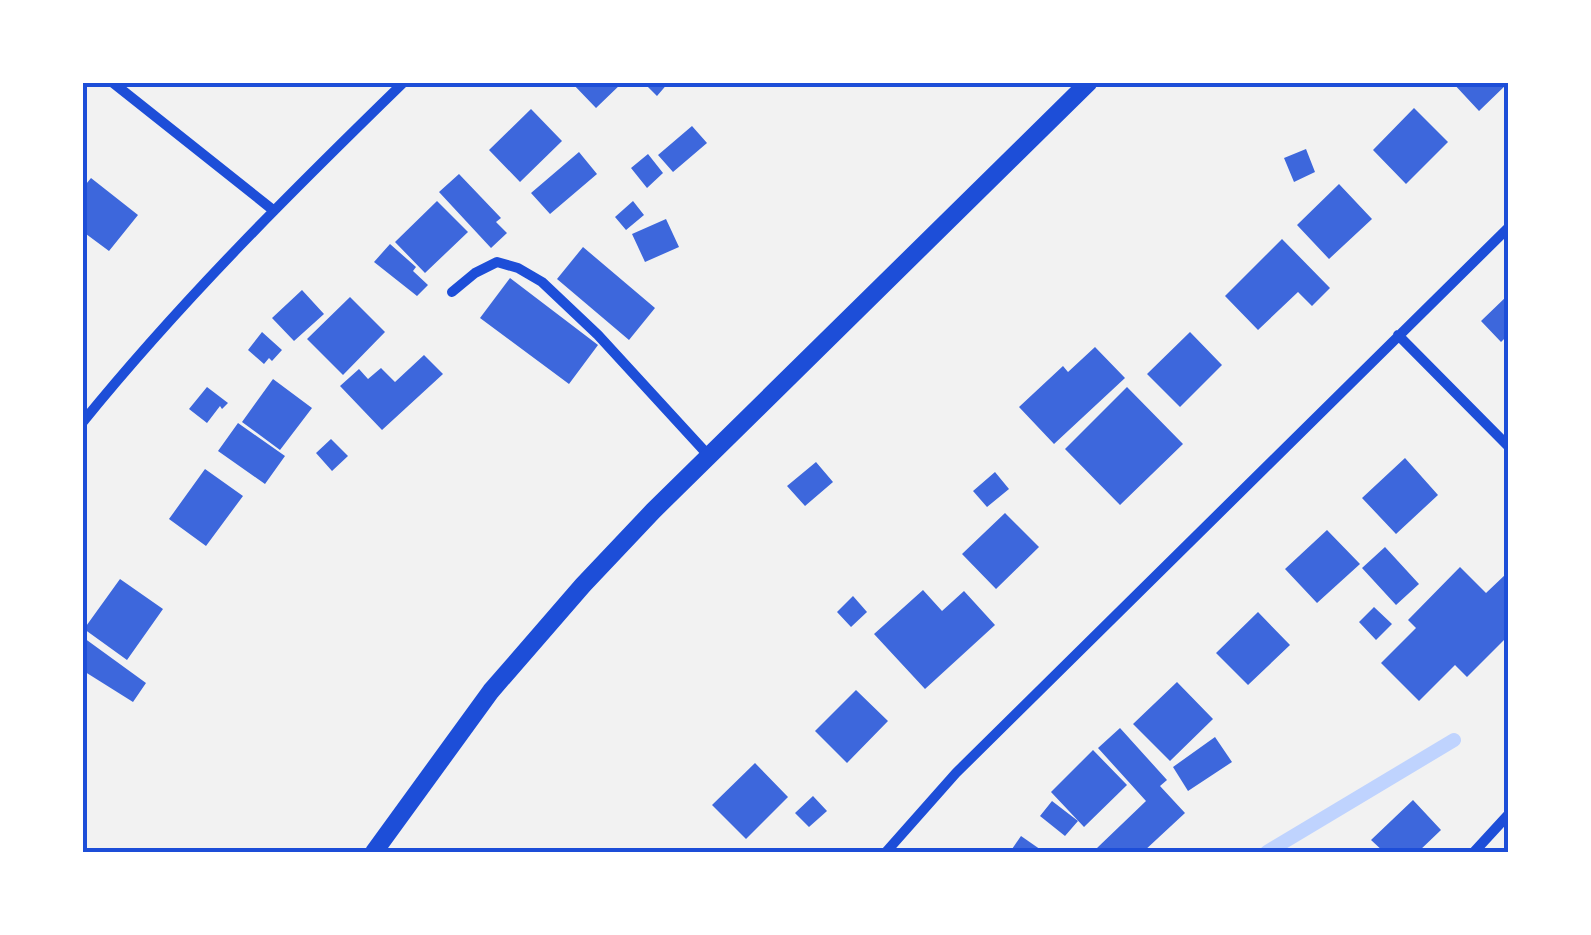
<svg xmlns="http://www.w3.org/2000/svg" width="1591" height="935" viewBox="0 0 1591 935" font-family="Lato,sans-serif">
  <rect width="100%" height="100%" fill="#f2f2f2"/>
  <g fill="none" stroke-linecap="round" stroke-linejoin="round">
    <path stroke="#bfd3fe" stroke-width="14" d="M1267,852l187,-112"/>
  </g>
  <path fill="#3d67dc" d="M571,82h52l-27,26z
    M643,82h26l-12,14z
    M1452,82h56v1l-29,28z
    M1414,108l34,34 -42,42 -33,-34z
    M531,109l31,32 -42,41 -31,-32z
    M692,126l15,17 -34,29 -15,-17z
    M1306,149l9,23 -21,10 -10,-24z
    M579,152l18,22 -47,40 -19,-21z
    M648,154l15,19 -16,15 -16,-20z
    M459,174l42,44 -5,4 11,11 -16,15 -52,-56z
    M91,178l47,37 -29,36 -27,-20v-42z
    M1339,184l33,35 -43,40 -32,-34z
    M437,201l31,31 -43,41 -30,-31z
    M633,201l11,14 -18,15 -11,-13z
    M666,219l13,28 -34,15 -13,-28z
    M1282,239l48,49 -18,18 -14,-14 -40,38 -33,-34z
    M390,244l26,23 -3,4 15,14 -11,11 -43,-34z
    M583,247l72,61 -26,32 -72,-61z
    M510,278l88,67 -29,39 -89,-66z
    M302,290l22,24 -30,27 -22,-23z
    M1508,295v40l-7,7 -20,-21z
    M350,297l35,35 -42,43 -36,-36z
    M262,332l20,18 -10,11 -3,-3 -5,6 -16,-14z
    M1190,332l32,33 -42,42 -33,-33z
    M1095,347l30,31 -71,66 -35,-37 44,-41 5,6z
    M424,355l19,19 -61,56 -42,-44 19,-17 9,10 13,-11 14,14z
    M273,379l39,29 -32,42 -38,-28z
    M207,387l21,16 -6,6 -2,-3 -13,17 -18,-14z
    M1127,387l56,57 -63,61 -55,-56z
    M238,423l47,33 -20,28 -47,-33z
    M331,439l17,17 -16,15 -16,-18z
    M1405,458l33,37 -42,39 -34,-36z
    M816,462l17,20 -28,24 -18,-20z
    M205,469l38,27 -37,50 -37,-27z
    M995,472l14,17 -22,18 -14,-16z
    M1005,513l34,34 -43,42 -34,-35z
    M1327,530l33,34 -43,39 -32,-34z
    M1385,547l34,37 -23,21 -34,-37z
    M1460,567l26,26 20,-19 2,3v59l-41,41 -12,-12 -36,36 -38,-38 35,-35 -8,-8z
    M120,579l43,30 -36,51 -43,-31z
    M923,590l19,21 22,-20 31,34 -70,64 -51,-55z
    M853,596l14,16 -16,15 -14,-15z
    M1374,607l18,17 -16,16 -17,-18z
    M1258,612l32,33 -42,40 -32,-32z
    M84,638l62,45 -13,19 -51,-32z
    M1177,682l36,37 -43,42 -37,-37z
    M856,690l32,31 -41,42 -32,-32z
    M1120,728l47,52 -7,6 25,27 -42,39h-42l-4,-4 49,-47 -48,-53z
    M1215,737l17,25 -44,29 -15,-24z
    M1093,750l34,35 -43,42 -33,-35z
    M755,763l33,34 -42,42 -34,-34z
    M813,796l14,15 -18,16 -14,-14z
    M1413,800l28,30 -23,22h-34l-13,-12z
    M1052,801l26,20 -13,15 -25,-20z
    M1021,836l23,16h-34z"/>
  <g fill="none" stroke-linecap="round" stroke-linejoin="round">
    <path stroke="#1d4ed8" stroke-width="10" d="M112,82l161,128
      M452,292l23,-19 22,-11 21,6 24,14 56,53 111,121
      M1398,335l110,111
      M82,423c99,-122 210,-232 322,-341
      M886,852l70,-79 552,-545
      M1474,852l34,-37"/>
    <path stroke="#1d4ed8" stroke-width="18" d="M374,852l117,-161 92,-106 70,-74 436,-429"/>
  </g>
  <rect width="1591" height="935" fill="none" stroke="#ffffff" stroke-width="170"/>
  <rect x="85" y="85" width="1421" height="765" fill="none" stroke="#1d4ed8" stroke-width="4"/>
</svg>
